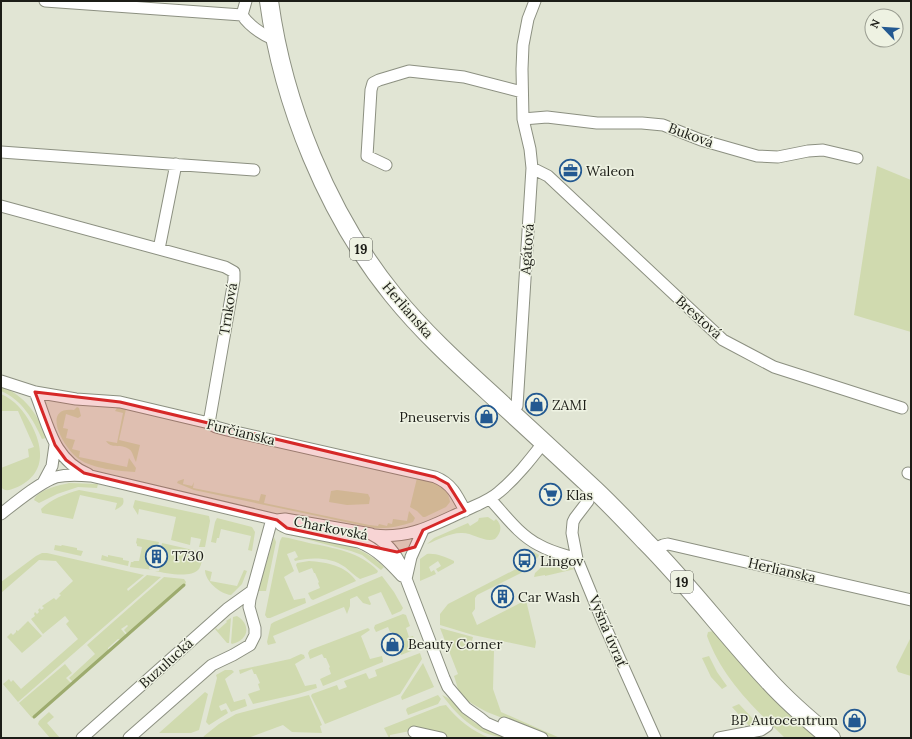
<svg xmlns="http://www.w3.org/2000/svg" width="912" height="739" viewBox="0 0 912 739" font-family="Lora,serif">
  <rect width="100%" height="100%" fill="#e1e5d4"/>
  <path fill="#d0daaf" d="M877,166l34,14v152l-57,-17z
    M1,386c23,9 38,29 45,52l-4,1c-9,-20 -20,-39 -41,-48z
    M1,394c14,6 23,17 30,30 14,26 14,52 -16,64 -5,2 -10,4 -14,-1v-19l28,-11 -1,-8 6,-2 -16,-36h-17z
    M77,407l2,1 2,8 -3,2 -12,-4 -3,14 5,1 -2,9 9,2 -3,9 8,2 -1,6 48,10 2,-9 7,10 -1,4c-16,-1 -42,-3 -56,-13 -14,-9 -40,-53 -5,-49z
    M117,408l9,1 -7,31 21,5 -4,17c-3,-5 -3,-12 -9,-14 -7,-4 -16,1 -21,-7l11,2 6,-30 -8,-2z
    M417,478c15,4 31,6 33,24l-4,5 -21,10h-2l-6,-6 -7,-4z
    M184,479l-1,5 9,2 2,-4 -1,6 66,13 2,-7 5,1 -2,8 105,22 9,1 1,-2 8,2 1,-3 4,1 1,-5 14,2 2,-10 6,7 -2,4c-13,4 -25,7 -39,6l-180,-38 -17,-7 1,-2z
    M69,483l29,1 -1,4 -19,-1 -21,7 -18,9 -5,-3c3,-10 26,-15 35,-17z
    M79,490l44,8c2,7 -2,9 -8,12l2,-7 -37,-8 -7,24 -31,-6 -1,-4c10,-10 24,-15 38,-19z
    M337,490l31,4 2,4 -1,6 -22,1 -18,-3 2,-11z
    M135,500l74,16 1,5 -5,26h-6l2,-8 -10,-2 -1,8 -19,-5 5,-23 -37,-8 -1,6 -5,-8z
    M488,517l6,4 2,-2c7,7 5,14 -1,20 -11,4 -23,-7 -34,-6 -12,0 -23,7 -34,11l7,-6 34,-15 2,3 8,-5 1,-3z
    M217,518l35,9 3,5 -3,19 -4,-1 3,-14 -30,-7 -2,9h-2l-1,5 -5,-1 4,-20z
    M281,531c36,7 76,9 103,36l-3,3 -19,-15 -11,-4 -72,-19z
    M274,537l2,5 -10,49h-8z
    M282,537c9,1 18,4 27,6 25,5 51,9 69,28l-1,2 -17,6c-5,-3 -10,-8 -15,-12 -14,-10 -34,-10 -50,-6l-1,-2 4,-2 -3,-6 -8,3 7,17 -10,6 10,23 11,-2 1,5 -36,15h-3l-2,-3 15,-74z
    M137,538l22,4 -2,8h-3l-2,10 7,2 3,-19 40,9 1,1c-1,6 -1,11 -4,16 -9,10 -33,4 -44,2h4l1,-6 -10,-1 -1,5 4,1 -23,-3 1,-5h2l1,-1h5l3,-14 -5,-1v-2l-1,-1z
    M55,545l6,1 1,-1 15,3v2l6,1 -2,5 -27,-6z
    M534,552l5,3 -1,2 -7,8 -10,8 -44,22 -2,3v11l-3,4 5,12 49,-25 10,42 -1,6 -62,-13 -33,-10v-11l8,-10 70,-36 7,-6z
    M42,553h5l97,22 -17,14 1,2 19,-16 14,2 -143,125 -15,-18 6,-5 2,3 2,-2 8,9 57,-50 -12,-15 3,-3 -4,-5 -22,18 -12,-15 4,-3 -1,-2 1,-2 2,2 2,-2 -1,-2 2,-2 1,2 3,-2 -2,-2 12,-8 2,2 5,-5 -2,-1 14,-13 -17,-20 -17,-1 -38,33v-11l35,-26z
    M427,554c9,-1 18,3 27,7v2l-16,9 -2,-3 5,-3 -3,-5 -9,6 2,5 3,-2 2,4 -16,7v-22z
    M102,555l6,2v-2l15,3v2l6,1 -1,5 -27,-6z
    M550,559l25,10 -30,7v-1l-11,2 1,-4z
    M309,561c17,1 38,5 47,20l-43,19 -2,-1 -3,-6 12,-5 -2,-5 1,-1 -4,-9h-1l-2,-5 -13,5 -3,-8 1,-2z
    M205,570l7,2 -2,9 27,5 7,-16 3,1 -5,13 -11,11c-11,-1 -26,-14 -26,-25z
    M382,576l12,16 9,16 -2,3 -9,4 -11,-23 -13,5 3,7 -1,1 -7,-2 -6,-7 -7,3v7l-3,8 -3,-7 -71,29 3,7 -8,2 -1,-3 4,-18 3,-2z
    M164,577l20,2 2,3 -1,3 -57,50 -4,-5 4,-4 -1,-1 -6,4 6,7 -5,4 -4,-1 -10,9v4l-34,31 -5,-5 26,-24 -8,-9z
    M403,614l3,1 4,11 -4,2 3,9 4,-1 4,11 -1,2 -15,6 -4,-10h-2l-1,-3 2,-1 -4,-9h-2l-2,-5 -12,5 -2,-4 1,-3z
    M237,616c15,9 11,25 -5,28l-1,-1 2,-26z
    M231,618l-2,25h-2l-12,-14 1,-1 2,2 9,-8 -1,-1z
    M28,621l14,15 -20,17 -15,-16 4,-4 2,2 3,-3v-2l2,1z
    M368,628l2,2 -9,6 9,23 12,-3 1,5v1l-60,24 -3,-7 11,-5 -2,-6 1,-1 -4,-9h-2l-2,-4 -12,5 -2,-6 2,-3z
    M440,628l33,9 -2,8 23,6 -1,38 8,23 59,26h-7l-66,-26c-9,-5 -22,-11 -28,-21 -2,-4 -3,-10 -5,-15l4,-2z
    M714,631l105,107h-34c-31,-30 -63,-60 -78,-102l1,-4z
    M911,637v39l-13,-4 -2,-5z
    M420,653l2,6 -22,35 -75,30 -14,-28 1,-2 25,-9 2,5 8,-3 -3,-6 22,-8 3,6 8,-3 -2,-6z
    M301,654l3,1 1,3 -10,6 10,22 11,-2 1,4 -19,6 -45,10 -5,-10 12,-4 -2,-6 2,-1 -4,-9h-2l-2,-5 -12,5 -1,-4 51,-11z
    M709,656l8,16 10,14 -5,3 -11,-12 -9,-19z
    M423,663l11,24 -32,13 -1,-3z
    M65,664l7,9 -6,5 6,6 -40,34 -13,-15z
    M225,670h7l2,2 -9,7 9,23 11,-3 2,7 -16,6 -5,-9 -7,3 2,5 5,-2 2,4 -19,12 -3,-3 11,-44 -1,-3z
    M205,692l3,2 -9,36 -8,3h-32z
    M309,695l13,30 -2,1 2,7 -30,-1 -9,-7 -35,13h-45l1,-2 15,-12 17,-10z
    M438,695l3,4 -3,5 -30,11 -2,-5 1,-2z
    M442,695c12,4 19,17 28,24 12,10 27,14 41,19 -31,0 -52,-20 -69,-43z
    M739,704l16,17 -1,6 -3,1 -19,-21z
    M446,705c12,15 26,26 44,33h-43l-10,-4 -22,-4 -25,5v3h-1l-5,-10 56,-22z
    M49,712l5,5 -7,6 13,15h-10l-12,-14 1,-3z"/>
  <g fill="none" stroke-linecap="round" stroke-linejoin="round">
    <path stroke="#9dab6e" stroke-width="3" d="M34,717l150,-132"/>
    <defs>
      <path id="street" d="M45,1l197,14
        M242,15c8,12 19,19 33,25
        M242,15l4,-14
        M523,119l24,-2 50,6h45l21,2 38,15 56,16 21,1 30,-6 15,-1 34,8
        M1,152l253,18
        M386,165l-19,-9 4,-66 2,-7 6,-3 30,-9 55,6 58,15
        M532,168l16,8 175,164 51,27 128,41
        M1,206l224,61 9,5v8l-25,143
        M159,249l17,-85
        M1,381l34,11 41,7 44,3 89,21 7,4 11,3 208,47c16,6 22,18 30,34
        M35,392c13,32 18,68 53,82
        M517,406l15,-238 -2,-19 -7,-30 -1,-50 1,-24 5,-26 7,-18
        M908,473l3,1
        M43,483l9,-17 3,-21
        M490,499c15,16 29,36 49,46 12,7 26,10 38,14
        M588,501l-13,17 -2,4 -1,11 5,26 23,56 55,123
        M1,514c14,-11 39,-32 55,-37 12,-3 23,-2 35,-1l186,44 8,-1 86,15c13,6 22,16 29,29l44,115 4,9 18,21 14,10 6,5 34,15
        M277,520l4,5 6,3 72,14c18,7 31,21 43,34
        M374,535c36,4 59,-10 90,-24 12,-6 25,-10 35,-19 17,-14 31,-32 45,-50
        M654,549l9,-4 5,-1 243,56
        M406,579l5,-22 12,-27
        M504,723l38,15
        M414,732l27,6
        M82,738l145,-129 25,-18
        M129,738l83,-73 21,-10 17,-10 5,-10v-7l-6,-21 1,-8 22,-80
        M719,738l42,-8 6,-4"/>
      <path id="primary" d="M269,1c14,103 59,214 124,294 33,41 73,76 111,111 31,28 61,56 91,84 17,16 34,34 50,51 44,44 81,94 123,139 19,21 41,40 63,58"/>
    </defs>
    <use href="#street" stroke="#8c9081" stroke-width="13"/>
    <use href="#primary" stroke="#8c9081" stroke-width="20"/>
    <use href="#street" stroke="#fff" stroke-width="11"/>
    <use href="#primary" stroke="#fff" stroke-width="18"/>
  </g>
  <path fill="#d62828" fill-opacity="0.2" stroke="#d62828" stroke-width="3" stroke-linejoin="round" d="M35,392l85,10 315,75 13,7 17,27 -42,19 -8,17 -18,5 -110,-24 -10,-8 -193,-47 -18,-13 -11,-15z"/>
  <defs>
    <symbol id="office-ring" viewBox="-11 -11 22 22"><circle r="9.5" fill="#eef2e2" stroke="#235991" stroke-width="1.5"/><path d="M-6-3h4V-5.5h4V-3h4V5H-6ZM-1-4.5V-3h2v-1.5ZM-6 0V1H6V0Z" fill="#235991"/></symbol>
    <symbol id="shop-ring" viewBox="-11 -11 22 22"><circle r="9.5" fill="#eef2e2" stroke="#235991" stroke-width="1.5"/><path d="M-5-2.5h2.3a2.7 3.5 0 0 1 5.4 0H5L5.5 6h-11ZM-1.5-2.5h3a1.5 2.3 0 0 0-3 0Z" fill="#235991"/></symbol>
    <symbol id="supermarket-ring" viewBox="-11 -11 22 22"><circle r="9.5" fill="#eef2e2" stroke="#235991" stroke-width="1.5"/><path d="M-6-5.5h2.5l.6 2H6L4.5 2H-2.5L-4.4-4H-6ZM-1.5 3.2a1.3 1.3 0 1 0 .1 0ZM3 3.2a1.3 1.3 0 1 0 .1 0Z" fill="#235991"/></symbol>
    <symbol id="building-ring" viewBox="-11 -11 22 22"><circle r="9.5" fill="#eef2e2" stroke="#235991" stroke-width="1.5"/><path d="M-4-6H4V6H1V3H-1V6H-4ZM-2.5-4.3h1.7v1.8h-1.7ZM.8-4.3h1.7v1.8H.8ZM-2.5-1h1.7V.8h-1.7ZM.8-1h1.7V.8H.8Z" fill="#235991"/></symbol>
    <symbol id="bus-ring" viewBox="-11 -11 22 22"><circle r="9.5" fill="#eef2e2" stroke="#235991" stroke-width="1.5"/><path d="M-5-6H5V4H4V6H2V4H-2V6H-4V4H-5ZM-3.5-4V0h7V-4ZM-3.5 1.2v1.5H-2V1.2ZM2 1.2v1.5H3.5V1.2Z" fill="#235991"/></symbol>
  </defs>
  <g fill-rule="evenodd">
    <use href="#office-ring" x="558" y="158" width="25" height="25"/>
    <use href="#shop-ring" x="524" y="392" width="25" height="25"/>
    <use href="#shop-ring" x="474" y="404" width="25" height="25"/>
    <use href="#supermarket-ring" x="538" y="482" width="25" height="25"/>
    <use href="#building-ring" x="144" y="544" width="25" height="25"/>
    <use href="#bus-ring" x="512" y="548" width="25" height="25"/>
    <use href="#building-ring" x="490" y="584" width="25" height="25"/>
    <use href="#shop-ring" x="380" y="632" width="25" height="25"/>
    <use href="#shop-ring" x="842" y="708" width="25" height="25"/>
  </g>
  <g text-anchor="middle" stroke-width="3" stroke-linejoin="round" paint-order="stroke">
    <g fill="#eef2e2" stroke="#5b5d54" stroke-width="1">
      <rect x="350" y="238" width="22" height="22" rx="3"/>
      <rect x="671" y="571" width="22" height="22" rx="3"/>
    </g>
    <g font-size="13" font-weight="bold" fill="#1c1d17">
      <text x="361" y="254">19</text>
      <text x="682" y="587">19</text>
    </g>
    <g font-size="14" fill="#1c1d17" stroke="#eef2e2">
      <text transform="translate(691 135) rotate(20)" y="5">Buková</text>
      <text transform="translate(527 249) rotate(-86)" y="5">Agátová</text>
      <text transform="translate(228 309) rotate(-81)" y="5">Trnková</text>
      <text transform="translate(408 310) rotate(49)" y="5">Herlianska</text>
      <text transform="translate(699 317) rotate(42)" y="5">Brestová</text>
      <text transform="translate(241 432) rotate(14)" y="5">Furčianska</text>
      <text transform="translate(331 528) rotate(11)" y="5">Charkovská</text>
      <text transform="translate(782 570) rotate(13)" y="5">Herlianska</text>
      <text transform="translate(608 631) rotate(67)" y="5">Vyšná úvrať</text>
      <text transform="translate(166 663) rotate(-42)" y="5">Buzulucká</text>
    </g>
    <g font-size="14" fill="#1c1d17" stroke="#eef2e2" text-anchor="start">
      <text x="586" y="176">Waleon</text>
      <text x="552" y="410">ZAMI</text>
      <text x="470" y="422" text-anchor="end">Pneuservis</text>
      <text x="566" y="500">Klas</text>
      <text x="172" y="561">T730</text>
      <text x="540" y="566">Lingov</text>
      <text x="518" y="602">Car Wash</text>
      <text x="408" y="649">Beauty Corner</text>
      <text x="838" y="725" text-anchor="end">BP Autocentrum</text>
    </g>
  </g>
  <rect width="912" height="739" fill="none" stroke="#1c1d17" stroke-width="4"/>
  <g transform="translate(884 28) rotate(295)"><circle r="19" fill="#eef2e2" stroke="#9a9d91"/>
  <path d="M0-3L7 15L0 10L-7 15Z" fill="#235991"/>
  <text y="-6" font-size="11" font-weight="bold" text-anchor="middle" fill="#1c1d17">N</text>
  </g>
</svg>
